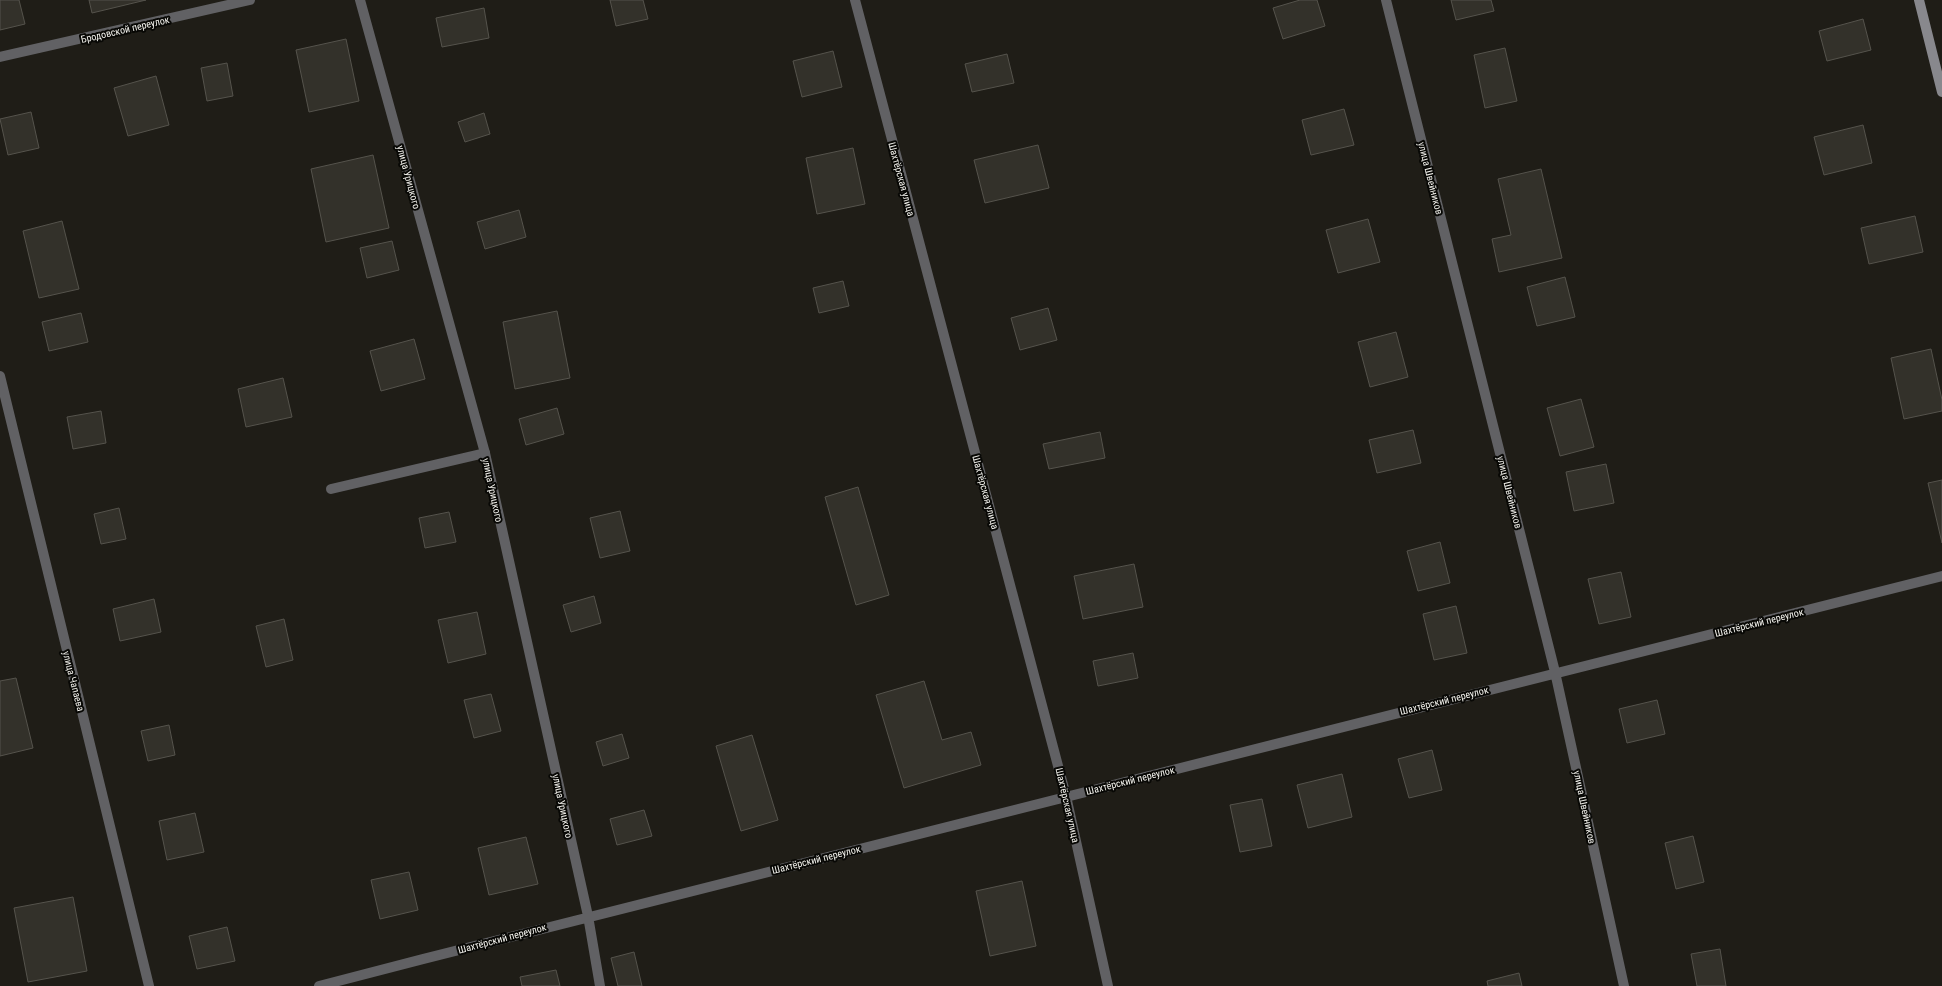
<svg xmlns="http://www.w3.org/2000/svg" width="1942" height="986" viewBox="0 0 1942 986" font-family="'Roboto Condensed',sans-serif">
  <rect width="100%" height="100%" fill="#1f1d17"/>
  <path fill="#33312a" stroke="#55534c" d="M0,0h19l6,24 -25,6z
    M89,0h57l-54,13z
    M610,0h33l5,19 -32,7z
    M1300,0h17l8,26 -42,13 -10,-31z
    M1451,0h40l3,11 -38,9z
    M484,8l5,30 -47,9 -6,-29z
    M1863,19l8,31 -44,11 -8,-30z
    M346,39l13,62 -50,11 -13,-62z
    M1505,48l12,53 -32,7 -11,-53z
    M833,51l9,36 -40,10 -9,-36z
    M1007,54l7,29 -42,9 -7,-28z
    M227,63l6,33 -26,5 -6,-33z
    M156,76l13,49 -41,11 -14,-48z
    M1344,109l10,36 -43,10 -9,-35z
    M31,112l8,36 -31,7 -8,-36z
    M484,113l6,21 -25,8 -7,-20z
    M1863,125l9,38 -48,12 -10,-38z
    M1038,145l11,43 -64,15 -11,-43z
    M853,148l12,56 -48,10 -11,-56z
    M373,155l16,73 -63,14 -15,-73z
    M1541,169l21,89 -63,14 -7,-33 19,-4 -13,-56z
    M519,210l7,27 -41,12 -8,-27z
    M1915,216l8,36 -54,12 -8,-36z
    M1368,219l12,43 -42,11 -12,-43z
    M62,221l17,68 -40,9 -16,-67z
    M392,241l7,29 -32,8 -7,-30z
    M1565,277l10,40 -38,9 -10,-39z
    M843,281l6,25 -30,7 -6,-25z
    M1048,308l9,32 -37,10 -9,-32z
    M557,311l13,67 -55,11 -12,-67z
    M81,313l7,29 -39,9 -7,-29z
    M1396,332l12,45 -38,10 -12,-45z
    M414,339l11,40 -44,12 -11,-40z
    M1931,349l11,51v11l-38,8 -13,-61z
    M283,378l9,39 -46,10 -8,-38z
    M1581,399l13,48 -34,9 -13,-48z
    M557,408l7,26 -38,11 -7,-26z
    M101,411l5,32 -33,6 -6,-32z
    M1413,430l8,33 -44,10 -8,-33z
    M1100,432l5,26 -56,11 -6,-25z
    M1606,464l8,39 -40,8 -8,-39z
    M1942,480v63l-14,-60z
    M858,487l31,108 -33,10 -31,-108z
    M119,508l7,31 -25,5 -7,-30z
    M620,511l10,40 -30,7 -10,-40z
    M449,512l7,30 -31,6 -6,-30z
    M1440,542l10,41 -32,8 -11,-40z
    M1134,564l9,43 -60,12 -9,-43z
    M1621,572l10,45 -32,7 -11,-45z
    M594,596l7,27 -30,9 -8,-27z
    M154,599l7,33 -41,9 -7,-32z
    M1456,606l11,47 -33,7 -11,-46z
    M477,612l9,42 -38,9 -10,-43z
    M284,619l9,41 -27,7 -10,-41z
    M1133,653l5,25 -40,8 -5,-25z
    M16,678l17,70 -33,8v-75z
    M924,681l18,59 29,-8 10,33 -77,23 -28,-93z
    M491,694l10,37 -27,7 -10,-38z
    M1657,700l8,34 -38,9 -8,-34z
    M169,725l6,30 -27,6 -7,-30z
    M622,734l7,24 -26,8 -7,-24z
    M752,735l26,85 -37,11 -25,-85z
    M1432,750l10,40 -33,8 -11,-39z
    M1342,774l10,43 -44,11 -11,-43z
    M1262,799l10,47 -32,6 -10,-47z
    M644,810l8,26 -35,9 -7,-26z
    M195,813l9,39 -37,8 -8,-39z
    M1693,836l11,46 -28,7 -11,-46z
    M526,837l12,47 -49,11 -11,-47z
    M409,872l9,38 -38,9 -9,-39z
    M1022,881l14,65 -46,10 -14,-65z
    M73,897l14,74 -59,11 -14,-74z
    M227,927l8,34 -38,8 -8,-33z
    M1720,949l6,37h-29l-6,-32z
    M634,952l8,34h-24l-7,-28z
    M556,970l4,16h-38l-2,-9z
    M1519,973l3,13h-34l-1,-5z"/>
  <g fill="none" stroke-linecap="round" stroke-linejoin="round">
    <path stroke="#616164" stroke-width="10" d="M331,489l154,-36"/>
    <path stroke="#616164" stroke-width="10" d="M360,0l125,453 103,463 12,70
      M855,0l211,796 42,190
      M1386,0l169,672 69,314
      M0,57l250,-57
      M0,376l149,610
      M319,986c540,-140 1081,-276 1623,-410"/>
    <path stroke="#88888d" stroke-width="10" d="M1919,0l23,92"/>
  </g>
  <g text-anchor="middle" stroke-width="4" stroke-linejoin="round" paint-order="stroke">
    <g font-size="10" fill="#f5f4ef" stroke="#080805">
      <text transform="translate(125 29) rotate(-13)" y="4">Бродовской переулок</text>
      <text transform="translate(409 177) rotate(75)" y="4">улица Урицкого</text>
      <text transform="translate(1431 178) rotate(76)" y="4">улица Швейников</text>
      <text transform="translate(902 179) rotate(75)" y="4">Шахтёрская улица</text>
      <text transform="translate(493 490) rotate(78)" y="4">улица Урицкого</text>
      <text transform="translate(986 492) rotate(75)" y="4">Шахтёрская улица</text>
      <text transform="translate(1510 492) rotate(76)" y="4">улица Швейников</text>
      <text transform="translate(1759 622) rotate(-14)" y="4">Шахтёрский переулок</text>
      <text transform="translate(74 681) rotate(76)" y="4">улица Чапаева</text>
      <text transform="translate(1444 700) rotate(-14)" y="4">Шахтёрский переулок</text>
      <text transform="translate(1130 780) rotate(-14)" y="4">Шахтёрский переулок</text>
      <text transform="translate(1068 805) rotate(77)" y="4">Шахтёрская улица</text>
      <text transform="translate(563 806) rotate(78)" y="4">улица Урицкого</text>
      <text transform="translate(1585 807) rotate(78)" y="4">улица Швейников</text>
      <text transform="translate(816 859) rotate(-14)" y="4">Шахтёрский переулок</text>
      <text transform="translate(502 938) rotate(-15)" y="4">Шахтёрский переулок</text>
    </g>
  </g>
</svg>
